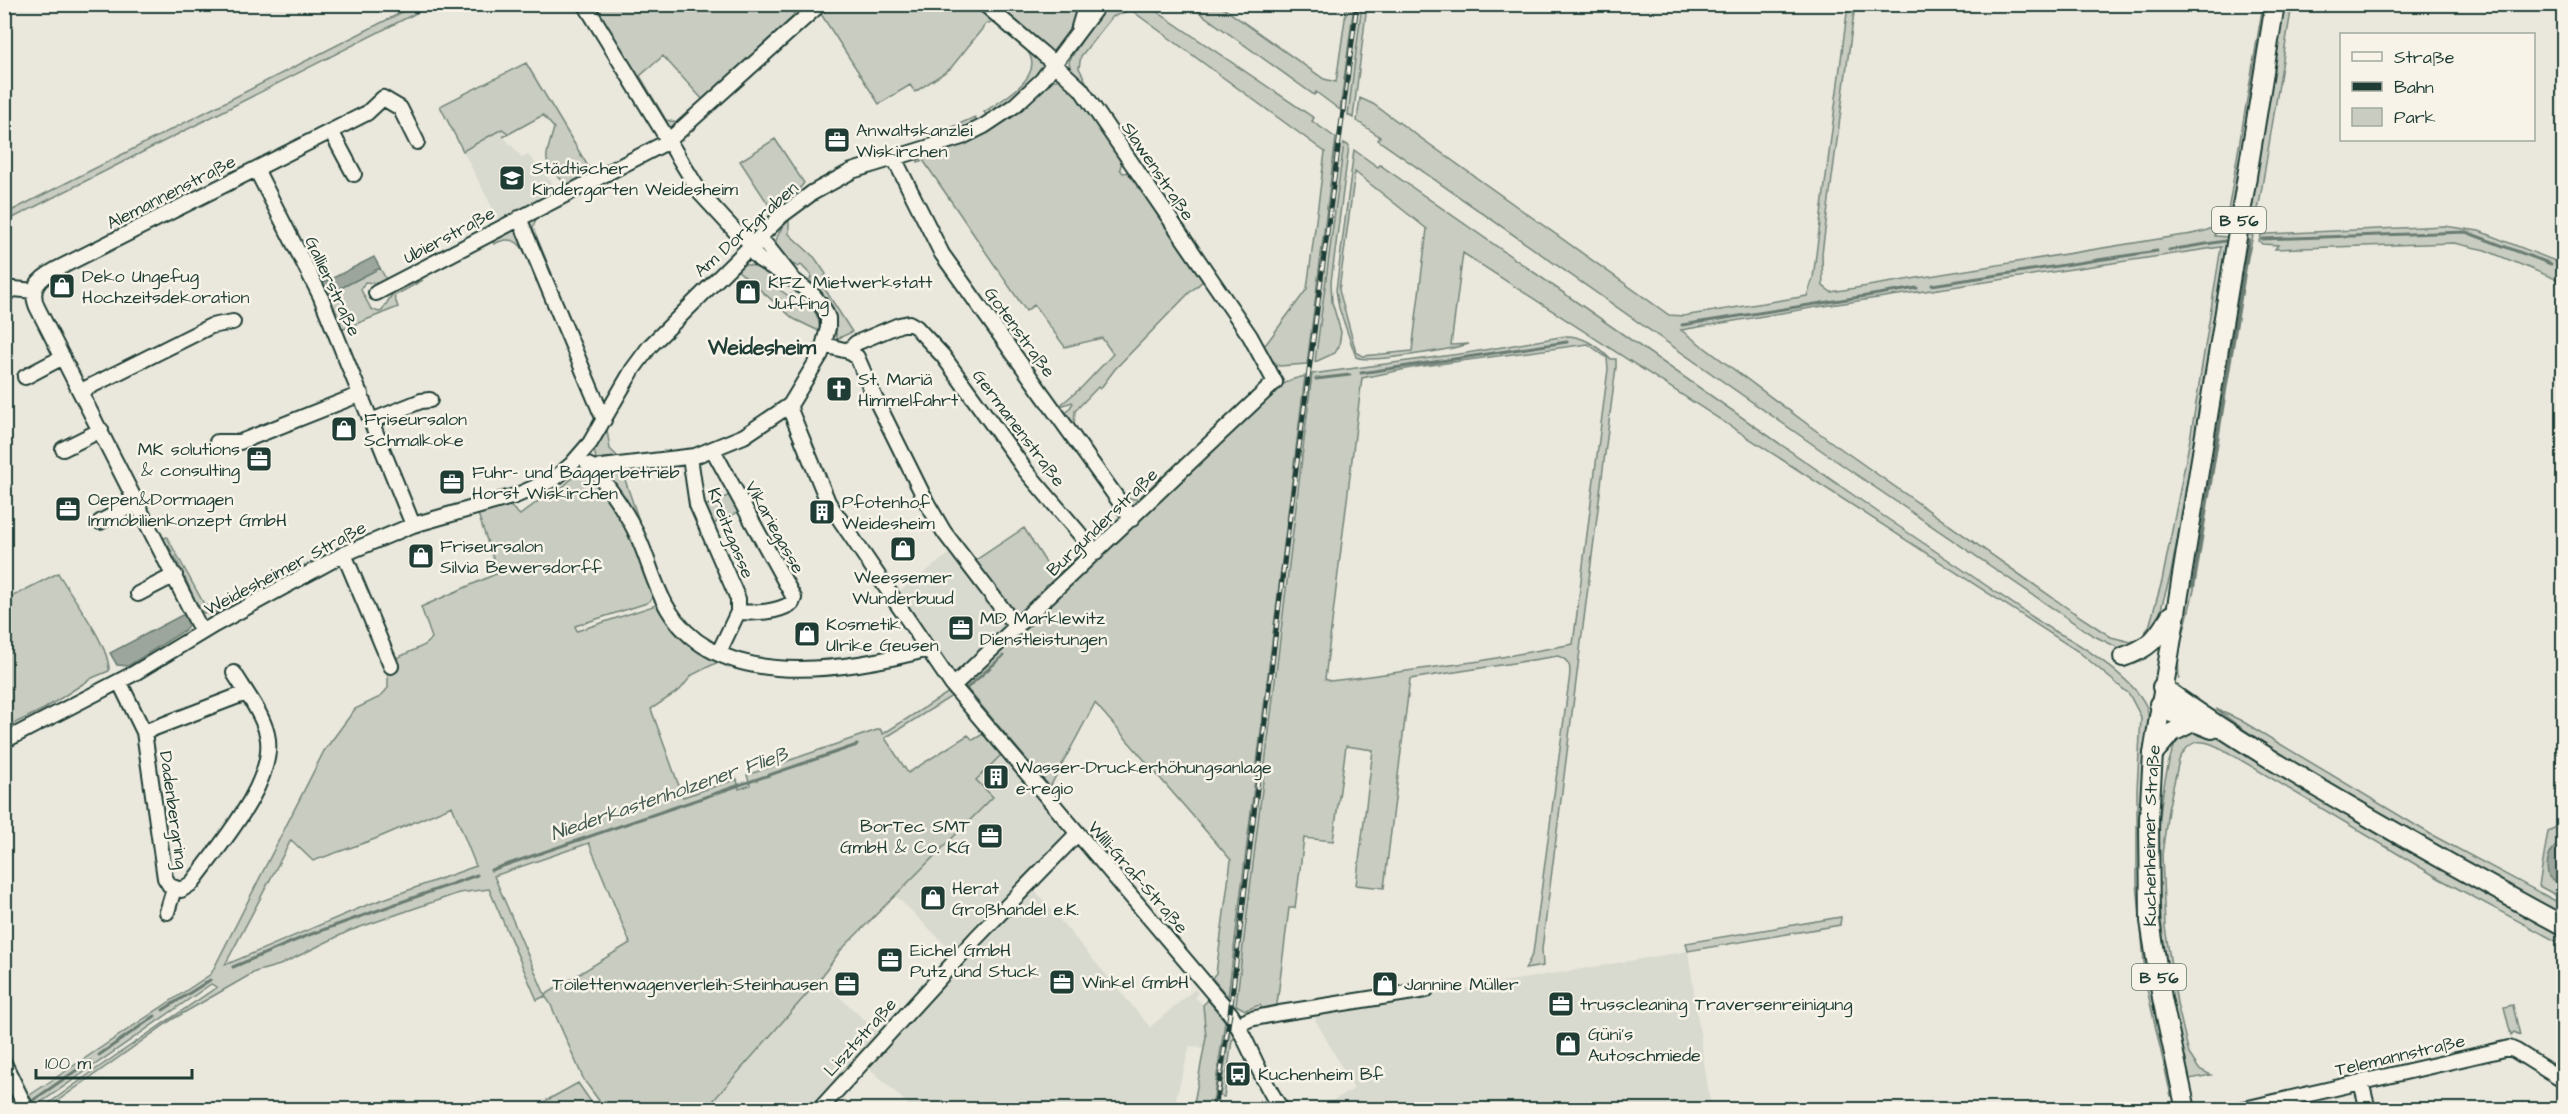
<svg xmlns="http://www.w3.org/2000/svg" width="2568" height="1114" viewBox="0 0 2568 1114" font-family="'Architects Daughter',sans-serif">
  <rect width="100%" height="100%" fill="#eae8dd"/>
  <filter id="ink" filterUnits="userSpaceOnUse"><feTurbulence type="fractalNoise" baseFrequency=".0167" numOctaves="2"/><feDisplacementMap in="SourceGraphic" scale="12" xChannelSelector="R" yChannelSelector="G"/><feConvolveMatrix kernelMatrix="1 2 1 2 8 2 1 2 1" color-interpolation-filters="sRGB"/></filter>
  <g filter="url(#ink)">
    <path fill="#d9dacf" d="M1354,5h8l-14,110 -8,-5z
      M503,129l5,4 -4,4 18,20 5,-3 32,36 -60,31 -36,-70z
      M1336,138l8,5 -29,219 -8,2z
      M1312,374l-41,352 -35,279 -8,-8 77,-621z
      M953,551l50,69 1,7 -1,6 -46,44 -11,-12 -49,-72z
      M1001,755l61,73 1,6 -8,11 -103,106 -57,-56 98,-98 -17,-17z
      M1034,889l116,138 45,-38 3,4 -3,4 8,8 3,32 -2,12 -14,-3 -17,63h-260l-46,-43z
      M1688,951l23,158h-395l38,-20 -42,-75z
      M820,979l58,53 -69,77 -103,1z
      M1225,1021l5,8 -12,80 -6,1z"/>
    <path fill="#c8ccc1" stroke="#74847a" stroke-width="1.5" fill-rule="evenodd" d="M418,4l14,1 -427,217v-8z
      M786,4l9,11 -92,85 -40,-44 -23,20 26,44 8,2 4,8 -9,2 -79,-127z
      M824,4l156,1 18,17 -11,1 -37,46 -35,23 -5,-7 -31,19 -60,-93z
      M988,4l91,1c-5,15 -12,43 -29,49z
      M1104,5h43l167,113 -2,3 24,17 -29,226 -28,2 -10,-9 -8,-12 5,-1 41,-55 18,-137 -194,-142 -19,7 -31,39 -2,12 20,38c-11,-13 -29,-28 -30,-45z
      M1189,5h30l105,74 12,3 11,-77h7l-14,105 -24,-18 -2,3z
      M1362,5h5l-14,113 -5,-3z
      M1848,5h7l-33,248 1,33 8,6 340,-55c19,-3 43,-4 56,-20l36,-212h6l-39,220 -15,8v3l13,1 -36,225 -21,111 -15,54 -5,10 -28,13 -31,-15 -244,-166 -470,-329 2,-3 -23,-16 3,-23 13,6 296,211 14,1 124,-20 6,-18zM2221,247l-30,187 -29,147 -13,46 -7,9 -11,6 -20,-5 -38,-25 -243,-171 -149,-111 136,-23z
      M2281,5h11l-33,200 -3,13 -6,5 -3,-3z
      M1011,35l32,26 1,6 -26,29 -30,22 -4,-6c17,-11 61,-35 44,-60 -4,-6 -12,-11 -17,-17z
      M526,63l66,110 -24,13c-27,-26 -24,-22 -14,-58l-11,-13 -40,22 5,-4 -6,-4 -39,22 -23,-45z
      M1054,80h11l6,3 52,73 -3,13 3,4 7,-1 74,108 -15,13 -74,76 -15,20 -2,-2 -23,24 -1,15 -2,1 -7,-12 8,-12 -1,-1 -14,5 24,-20 31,-33 -11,-16 -37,9 -31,-42 -8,6 -103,-151 -5,2 -1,-5z
      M975,117l2,4 -34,15 -2,-4z
      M775,139l29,44 -14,17 -16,13 -34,-52z
      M1344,143l5,3 -18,136 1,20 9,30 -2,14 -4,7 -20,9z
      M1354,150l24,17 2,-2 502,350 170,115c25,11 83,50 94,76 8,18 -4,55 -3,76 7,104 21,209 32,312l-4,2 -25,-111 -9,-103v-93l4,-72 -12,-23 -50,-42 -616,-399 -12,92 18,-1c-16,5 -101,20 -113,13l-17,-49 -3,-18zM1355,172l72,57 -15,122 -49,5 -7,-4 -17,-62z
      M537,216l-4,12 19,46 -5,1 -19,-52 1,-3z
      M789,220v14l26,24 11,16 -5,9 31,49 -15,7c-2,-5 -1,-9 -1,-15 -1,-18 -13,-31 -26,-43l1,-6 -10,-10 -3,2c-2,-2 -6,-3 -9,-4 -22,-12 -13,-30 0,-43z
      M2444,226l35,5 84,33v18l-78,-32 -31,-7 -179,6 3,-4 -16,-1 -3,-3 2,-6 7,-1z
      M516,228l4,3 21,48 -5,2c-8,-21 -13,-52 -42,-37l-3,-5z
      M2249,234l4,2 -5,21 -54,333 -16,65 1,24 -3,-13 69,-431z
      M743,264l15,3 21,15 -2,6 12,8 2,-2 5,4 3,-1c12,8 22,18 20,34l-25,-12 -57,-49z
      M380,268l7,13 -3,3 -19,-2 -4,8 10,19 8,3 3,-1 14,-23 27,-8 -29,16 4,11 -57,23 -14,-35z
      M1566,336c18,0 32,10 44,23h6v8l-74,582 1,17 -18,3 8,-16 36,-272c2,-13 2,-20 -11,-25l-148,23 -26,209 -28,-3 17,-135 -27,-4 -13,95 -29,-3 -9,70h-6l-12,96 -2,4 -12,3 -3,-6 -15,5 -9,-5 76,-631 155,-21zM1588,344l19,14 1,11 -35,275 -93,17 -125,17 -25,3 -5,-2 37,-301 54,-11z
      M1305,376l-77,621 -16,-19 4,-5 15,-113 -136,-157 -45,84 -86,-102 38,-37 20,-15 -2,-3 257,-242 13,-8z
      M607,430l3,19 8,8 -22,2 -2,-9z
      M1103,467l22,31 13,1 24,-23 4,6 -34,26 -31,-39z
      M614,471h8l25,73 -38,-65z
      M579,472c30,-2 66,99 76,124l-8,7 -72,23 2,5 82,-27 65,55 -32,16 -12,15 -29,19 32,88 54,-18 2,10 11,-4 -3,-10 133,-46 3,5 66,-42 3,4 -67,42 23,35 60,-38 5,5 10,-6 18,21 -25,25 17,17 -153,154 -20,28 -114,130h-101l-21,-29 -34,-77 -5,-7 -8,4 -48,-111 -30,4 -110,38 -69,34 -25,7 -82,47 -117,83 17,7h-32l58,-42 118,-80 -6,-3 -171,119 -10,2 -6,-6 187,-125 113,-223 31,-42 25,-12 8,-9v-11l-8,-20 11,-1 3,-3 3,5 28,-13 7,-7 -11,-31 77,-34 -20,-59 31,-9 11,10 21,-16 16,-7zM452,806l24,60 -109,39 -142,60 66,-125 22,21 62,-22zM589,843l41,100 -85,52 -51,-119z
      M732,494l9,17 -30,14 -9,-18z
      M1024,528l31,49 25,-23v-11l8,7 -73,68 -42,-56z
      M167,537l37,67 11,7 11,-1 -17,5 -9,-4 -15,-33 -3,1 -2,-4 3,-2 -8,-16 -4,1 -2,-4 3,-2 -4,-7 -3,1 -1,-8z
      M58,573c13,23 52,72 51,98l-17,7 -48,31 -39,19v-128z
      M2216,709l24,11 192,115 131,70v11c-69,-37 -138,-76 -206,-116 -48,-29 -97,-57 -141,-91z
      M2190,731l23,4 14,7c108,71 223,133 336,195v8l-123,-66 -216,-129c-20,-11 -33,-14 -45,10l-11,50 -6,45 3,72 12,76 12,51 10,15 12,6 -21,4c-25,-91 -44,-220 -22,-313 2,-11 7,-21 11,-31z
      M2562,824l2,1 -1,74 -24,-13 9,-55z
      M1841,917l-1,8 -152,26 -2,-8z
      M1208,1000l17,21 -13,88h-19l13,-72 -3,-32z
      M2513,1005v1l7,29 -6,-3 -3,3 -7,-28z
      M1230,1029l6,9 -4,2 -8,57 -4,-1z
      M578,1083l18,26h-65z"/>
    <path fill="#9ca69c" stroke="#6a7c72" stroke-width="1.5" d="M374,257l6,11 -53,27 -6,-11z
      M188,612l1,12 -4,6 -57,36 -11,-1 -7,-12z
      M2563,841h1l-1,47 -14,-11c-5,-14 1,-30 14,-36z"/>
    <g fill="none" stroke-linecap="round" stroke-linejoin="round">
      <path stroke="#6a7c72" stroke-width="3" d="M2262,239l204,-7 85,32
        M2169,250l56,-9
        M2558,267l6,2
        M1932,285l225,-34
        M1682,325l235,-37
        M1361,373l206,-31
        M1316,379l34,-4
        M2193,586l56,-346
        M967,688l36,-32
        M491,870l366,-125
        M233,967l73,-31 171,-61
        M163,1010l47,-30
        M99,1055l56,-39
        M29,1103l61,-42"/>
      <defs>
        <path id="minor" d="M585,4l116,190 34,37 18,13 11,-1 3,3 23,29
          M1079,27l7,-23
          M331,131l23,43
          M894,158l48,96 190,265
          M256,169l64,126 93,230
          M519,218l85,202
          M376,293l291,-151 153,-138
          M4,294l10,-5 20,2
          M824,345l24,6 9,6 18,41 52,105 17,29 73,96
          M848,351l8,-8 43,-18 10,-2 7,4 27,29 83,115 70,82
          M25,377l38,-20
          M81,391l130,-65 22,-4
          M790,405l1,7 37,90 125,184 277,327c20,30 30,67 52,97
          M371,421l50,-20 9,-1
          M217,442h23l121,-48
          M63,449l38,-19
          M713,450l81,148 -2,5c-16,10 -36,10 -54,9
          M690,457l7,48 41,94v13l-19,40
          M588,465l6,3 101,-12 49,-20 46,-31 31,-51 7,-26v-10l-4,-9 -10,-13 -19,-15 -35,-21 -6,-6 -1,-10
          M594,468c16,22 33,44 44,69 11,24 16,49 30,72 51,85 182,61 261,40
          M100,522l38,-20
          M344,554l47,112
          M138,594l37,-19
          M202,632l-165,-325c-8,-19 2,-28 18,-37l312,-157 16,-15 17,10 17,34
          M119,681l25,51 21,146 5,8 11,4 11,-7c26,-36 86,-103 75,-149 -5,-21 -22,-43 -33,-61
          M953,686l322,-304 -25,-46 -169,-247 -39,-36 -58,-49
          M144,732l102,-39
          M4,741l129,-67 81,-49 130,-71 69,-29 102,-29 39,-17 17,-14 19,-22 43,-74 17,-23 131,-130 31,-23 40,-22 110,-34 22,-11 30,-20 28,-26 57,-76
          M167,912l7,-23
          M1238,1025l12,-6 30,-6 146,-23
          M4,1063l23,47
          M2361,1082l7,28
          M819,1110l157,-172 101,-104
          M2240,1110l269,-62 7,3 48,30"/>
        <g id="major">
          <path d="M2123,657c27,-9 33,-18 48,-42"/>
          <path d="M2162,687c63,46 130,86 198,125 67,39 135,77 204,114"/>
          <path d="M2159,704l10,8 43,17"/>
          <path d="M2153,754l18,-21 22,-11"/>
          <path id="s1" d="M2186,1110l-24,-112 -12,-77 -1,-102 4,-65 122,-750"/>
        </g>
      </defs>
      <use href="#minor" stroke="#1f3d34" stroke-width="18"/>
      <use href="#major" stroke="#1f3d34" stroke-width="22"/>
      <use href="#minor" stroke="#f7f3e8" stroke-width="14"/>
      <use href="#major" stroke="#f7f3e8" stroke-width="18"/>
      <defs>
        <path id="rail" d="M1215,1110l15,-97 57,-474 70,-535"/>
      </defs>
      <use href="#rail" stroke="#1f3d34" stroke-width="5"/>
      <use href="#rail" stroke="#f7f3e8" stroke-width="3" stroke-dasharray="9" stroke-linecap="butt"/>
    </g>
  </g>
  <defs>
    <symbol id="office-square" viewBox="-11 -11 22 22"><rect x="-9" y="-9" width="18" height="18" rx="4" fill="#1f3d34" stroke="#f7f3e8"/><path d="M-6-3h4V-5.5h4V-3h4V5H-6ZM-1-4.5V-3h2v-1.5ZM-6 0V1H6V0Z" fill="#fff"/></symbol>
    <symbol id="school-square" viewBox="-11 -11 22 22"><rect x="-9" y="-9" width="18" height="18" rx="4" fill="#1f3d34" stroke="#f7f3e8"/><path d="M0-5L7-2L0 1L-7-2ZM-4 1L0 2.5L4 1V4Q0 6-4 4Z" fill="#fff"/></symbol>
    <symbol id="shop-square" viewBox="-11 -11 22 22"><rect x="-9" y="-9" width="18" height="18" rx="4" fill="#1f3d34" stroke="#f7f3e8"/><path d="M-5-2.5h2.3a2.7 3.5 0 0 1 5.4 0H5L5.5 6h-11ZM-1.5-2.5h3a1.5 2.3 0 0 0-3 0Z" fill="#fff"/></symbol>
    <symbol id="church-square" viewBox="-11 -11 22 22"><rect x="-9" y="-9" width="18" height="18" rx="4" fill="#1f3d34" stroke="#f7f3e8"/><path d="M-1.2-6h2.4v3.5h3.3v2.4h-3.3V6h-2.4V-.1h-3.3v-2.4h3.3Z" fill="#fff"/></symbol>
    <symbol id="building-square" viewBox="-11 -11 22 22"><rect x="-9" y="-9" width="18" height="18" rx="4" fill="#1f3d34" stroke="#f7f3e8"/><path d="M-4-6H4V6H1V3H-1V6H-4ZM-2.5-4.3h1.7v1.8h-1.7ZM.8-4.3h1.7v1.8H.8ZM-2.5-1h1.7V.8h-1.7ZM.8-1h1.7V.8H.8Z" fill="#fff"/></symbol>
    <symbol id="bus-square" viewBox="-11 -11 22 22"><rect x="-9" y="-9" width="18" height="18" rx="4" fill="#1f3d34" stroke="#f7f3e8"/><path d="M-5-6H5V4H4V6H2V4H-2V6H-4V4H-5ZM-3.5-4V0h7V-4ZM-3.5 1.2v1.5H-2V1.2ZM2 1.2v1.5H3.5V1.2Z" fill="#fff"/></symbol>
  </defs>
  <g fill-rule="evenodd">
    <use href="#office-square" x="822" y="125" width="30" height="30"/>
    <use href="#school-square" x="497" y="163" width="30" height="30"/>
    <use href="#shop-square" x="47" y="271" width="30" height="30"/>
    <use href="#shop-square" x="733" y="277" width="30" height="30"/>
    <use href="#church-square" x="824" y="374" width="30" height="30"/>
    <use href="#shop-square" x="329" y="414" width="30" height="30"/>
    <use href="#office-square" x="244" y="444" width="30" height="30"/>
    <use href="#office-square" x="437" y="467" width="30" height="30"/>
    <use href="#office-square" x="53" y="494" width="30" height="30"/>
    <use href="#building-square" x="807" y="497" width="30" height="30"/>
    <use href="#shop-square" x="888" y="534" width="30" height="30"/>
    <use href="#shop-square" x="406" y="541" width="30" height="30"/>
    <use href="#office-square" x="946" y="613" width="30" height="30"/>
    <use href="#shop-square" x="792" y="619" width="30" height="30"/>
    <use href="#building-square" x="981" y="762" width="30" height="30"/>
    <use href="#office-square" x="975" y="821" width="30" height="30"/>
    <use href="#shop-square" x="918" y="883" width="30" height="30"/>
    <use href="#office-square" x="875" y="945" width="30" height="30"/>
    <use href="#office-square" x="1047" y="967" width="30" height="30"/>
    <use href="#office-square" x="832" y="969" width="30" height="30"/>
    <use href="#shop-square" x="1370" y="969" width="30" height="30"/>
    <use href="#office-square" x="1546" y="989" width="30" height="30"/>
    <use href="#shop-square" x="1553" y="1029" width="30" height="30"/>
    <use href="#bus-square" x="1223" y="1059" width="30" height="30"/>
  </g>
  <g text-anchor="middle" stroke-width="5" stroke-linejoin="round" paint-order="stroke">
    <g fill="#f7f3e8" stroke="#60746a" stroke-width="1.5">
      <rect x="2212" y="207" width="54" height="26" rx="4.5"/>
      <rect x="2132" y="964" width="54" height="26" rx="4.5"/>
    </g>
    <g font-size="16" font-weight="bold" fill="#1f3d34">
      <text x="2239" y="226">B 56</text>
      <text x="2159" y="983">B 56</text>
    </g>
    <g font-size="18" fill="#1f3d34" stroke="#f7f3e8" text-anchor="start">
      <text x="856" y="136">Anwaltskanzlei<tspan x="856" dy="21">Wiskirchen</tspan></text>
      <text x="532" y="174">Städtischer<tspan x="532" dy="21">Kindergarten Weidesheim</tspan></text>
      <text x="82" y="282">Deko Ungefug<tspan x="82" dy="21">Hochzeitsdekoration</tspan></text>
      <text x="768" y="288">KFZ Mietwerkstatt<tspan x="768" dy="21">Juffing</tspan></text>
      <text x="858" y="385">St. Mariä<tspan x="858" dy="21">Himmelfahrt</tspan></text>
      <text x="364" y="425">Friseursalon<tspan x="364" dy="21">Schmalkoke</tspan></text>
      <text x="240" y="455" text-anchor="end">MK solutions<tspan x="240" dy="21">&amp; consulting</tspan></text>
      <text x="472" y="478">Fuhr- und Baggerbetrieb<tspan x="472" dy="21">Horst Wiskirchen</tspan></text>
      <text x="88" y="505">Oepen&amp;Dormagen<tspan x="88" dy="21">Immobilienkonzept GmbH</tspan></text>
      <text x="842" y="508">Pfotenhof<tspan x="842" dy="21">Weidesheim</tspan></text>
      <text x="440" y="552">Friseursalon<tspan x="440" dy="21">Silvia Bewersdorff</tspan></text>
      <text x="903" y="583" text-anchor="middle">Weessemer<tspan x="903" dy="21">Wunderbuud</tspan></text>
      <text x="980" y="624">MD Marklewitz<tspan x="980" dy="21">Dienstleistungen</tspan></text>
      <text x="826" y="630">Kosmetik<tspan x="826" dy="21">Ulrike Geusen</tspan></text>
      <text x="1016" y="773">Wasser-Druckerhöhungsanlage<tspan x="1016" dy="21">e-regio</tspan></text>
      <text x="970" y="832" text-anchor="end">BorTec SMT<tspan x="970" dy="21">GmbH &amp; Co. KG</tspan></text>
      <text x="952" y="894">Herat<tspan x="952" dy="21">Großhandel e.K.</tspan></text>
      <text x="910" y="956">Eichel GmbH<tspan x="910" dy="21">Putz und Stuck</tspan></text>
      <text x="1082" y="988">Winkel GmbH</text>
      <text x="828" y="990" text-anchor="end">Toilettenwagenverleih-Steinhausen</text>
      <text x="1404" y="990">Jannine Müller</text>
      <text x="1580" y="1010">trusscleaning Traversenreinigung</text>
      <text x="1588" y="1040">Güni's<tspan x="1588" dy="21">Autoschmiede</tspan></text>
      <text x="1258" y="1080">Kuchenheim Bf</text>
    </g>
    <g font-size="18" fill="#1f3d34" stroke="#f7f3e8">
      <text transform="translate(1158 171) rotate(56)" y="6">Slawenstraße</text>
      <text transform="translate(171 192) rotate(-27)" y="6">Alemannenstraße</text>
      <text transform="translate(746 229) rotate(-42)" y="6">Am Dorfgraben</text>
      <text transform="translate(449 235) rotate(-28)" y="6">Ubierstraße</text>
      <text transform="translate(333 286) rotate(65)" y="6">Gallierstraße</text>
      <text transform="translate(1020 332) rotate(54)" y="6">Gotenstraße</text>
      <text transform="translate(1019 428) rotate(53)" y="6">Germanenstraße</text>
      <text transform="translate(1102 522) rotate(-44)" y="6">Burgunderstraße</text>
      <text transform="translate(775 527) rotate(61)" y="6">Vikariegasse</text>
      <text transform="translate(731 533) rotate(68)" y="6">Kreitzgasse</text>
      <text transform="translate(285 568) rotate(-28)" y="6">Weidesheimer Straße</text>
      <text transform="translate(174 810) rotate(82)" y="6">Dadenbergring</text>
      <text dy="6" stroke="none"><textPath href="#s1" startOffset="278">Kuchenheimer Straße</textPath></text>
      <text transform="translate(1138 877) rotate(49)" y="6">Willi-Graf-Straße</text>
      <text transform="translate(860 1037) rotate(-48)" y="6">Lisztstraße</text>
      <text transform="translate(2400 1055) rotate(-13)" y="6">Telemannstraße</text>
    </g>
    <g font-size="20" font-style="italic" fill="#445c53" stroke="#f7f3e8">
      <text transform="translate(669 793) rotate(-19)" y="7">Niederkastenholzener Fließ</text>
    </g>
    <g font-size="21" font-weight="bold" fill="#1f3d34" stroke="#f7f3e8">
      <text x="762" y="354">Weidesheim</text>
    </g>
  </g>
  <rect width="2568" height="1114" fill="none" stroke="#f7f3e8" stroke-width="24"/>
  <rect x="12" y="12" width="2544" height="1090" fill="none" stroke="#1f3d34" stroke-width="2" filter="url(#ink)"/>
  <rect x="2340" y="33" width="195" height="108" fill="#f7f3e8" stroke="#a1aaa0" stroke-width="1.5"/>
  <rect x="2352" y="52" width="30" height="9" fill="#f7f3e8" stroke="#a1aaa0" stroke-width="1.5"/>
  <text x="2394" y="63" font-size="18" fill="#1f3d34">Straße</text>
  <rect x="2352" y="82" width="30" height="9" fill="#1f3d34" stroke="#a1aaa0" stroke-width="1.5"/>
  <text x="2394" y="93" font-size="18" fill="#1f3d34">Bahn</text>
  <rect x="2352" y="108" width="30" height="18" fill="#c8ccc1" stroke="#a1aaa0" stroke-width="1.5"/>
  <text x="2394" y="123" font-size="18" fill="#1f3d34">Park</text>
  <path d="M36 1069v9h156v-9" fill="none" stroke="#1f3d34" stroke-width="3"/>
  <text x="45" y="1069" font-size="18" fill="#1f3d34" stroke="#f7f3e8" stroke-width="4.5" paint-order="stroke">100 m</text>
</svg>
